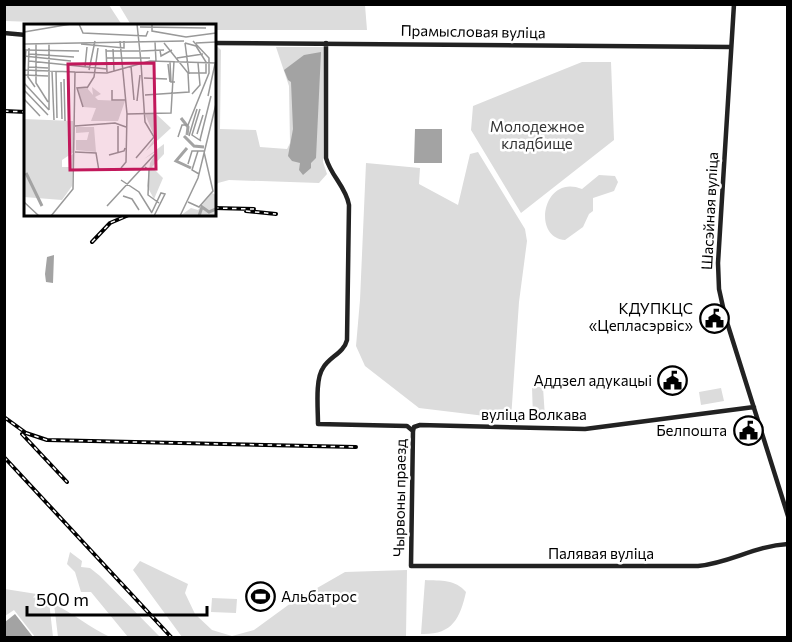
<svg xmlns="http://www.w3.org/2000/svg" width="792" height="642" viewBox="0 0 792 642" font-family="Commissioner,sans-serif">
  <rect width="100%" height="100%" fill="#fff"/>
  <path fill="#dcdcdc" d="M109,5l13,20 -117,-4v-16z
    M119,5h246l2,25h-152l-1,-4 -83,-1z
    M215,47h3l3,3 -1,79 36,1 4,17 27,2 3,-6 -1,-57 -13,-39h48l-1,115 4,12 -8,9 -90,-3 -11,3 -3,5z
    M582,62h29l3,78 -93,73 -50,-83 2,-24z
    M478,152l47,77 2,12 -8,61 -8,117 -92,-11 -54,-42 -9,-20 4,-46 6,-137 54,5 -1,16 39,21 12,-51z
    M599,175l16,1 3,6 -4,9 -21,7v13l-4,3 -6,13 -18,13c-34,-2 -22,-67 17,-51z
    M532,387h11l2,31h-12z
    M721,388l3,13 -23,4 -2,-13z
    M70,552l12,9 -1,6 9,1 10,8 60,61h-32l-37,-45h-10l-6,-20 -8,-8z
    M140,561l48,23 -3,9 10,21 17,16 20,6 22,-6 37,-27 54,-31 62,-2 -1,67h-224l-49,-67z
    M425,580c16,1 30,-1 41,12 -6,27 -14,43 -45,42z
    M5,589l38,6 6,6 4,36h-18l-21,-27 -9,6z
    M212,598l25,1 -1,14 -25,-1z
    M54,604c19,9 36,24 56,33h-52z"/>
  <path fill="#a3a3a3" d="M321,52l-5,106 -5,5v5l-8,7 -4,-5 1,-7 -8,-2 -4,-5 5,-27 -2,-47 -3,-2 -4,-10 20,-15z
    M415,129h27v34h-28z
    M54,255l-1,28 -7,-1 -1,-8 2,-17z
    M15,614l18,23h-28v-15z"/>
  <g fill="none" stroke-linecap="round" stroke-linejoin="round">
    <path stroke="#222" stroke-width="4.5" d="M734,4l-16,259 1,26 6,27 63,200
      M4,33l22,2
      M214,43l517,4
      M326,43v115c5,18 20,29 23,47l-2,135c-3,13 -18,17 -24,28 -8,11 -5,41 -5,56l89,2 6,5
      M413,431l-2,135h287c32,-3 56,-20 90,-22
      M413,431l1,-4 6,-2 165,4 169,-22"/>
    <defs>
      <path id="rail" d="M4,111l22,1
        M214,208l40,1
        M246,211l30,3
        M92,242l18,-19 21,-9
        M4,417l22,16 21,7 309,7
        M22,434l45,48
        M4,457l168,181"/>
    </defs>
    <use href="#rail" stroke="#000" stroke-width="4"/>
    <use href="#rail" stroke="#fff" stroke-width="1.5" stroke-dasharray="4.5" stroke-linecap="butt"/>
  </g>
  <defs>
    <symbol id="civic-ring" viewBox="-11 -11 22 22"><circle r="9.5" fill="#fff" stroke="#000" stroke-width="1.5"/><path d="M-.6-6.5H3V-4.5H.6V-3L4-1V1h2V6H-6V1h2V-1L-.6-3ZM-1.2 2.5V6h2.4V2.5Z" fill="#000"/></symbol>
    <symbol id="stadium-ring" viewBox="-11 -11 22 22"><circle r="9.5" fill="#fff" stroke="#000" stroke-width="1.5"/><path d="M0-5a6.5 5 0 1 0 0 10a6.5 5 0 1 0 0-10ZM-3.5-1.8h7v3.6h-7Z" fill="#000"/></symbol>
  </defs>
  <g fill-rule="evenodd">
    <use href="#civic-ring" x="698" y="302" width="33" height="33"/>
    <use href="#civic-ring" x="656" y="364" width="33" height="33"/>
    <use href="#civic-ring" x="732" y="414" width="33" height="33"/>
    <use href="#stadium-ring" x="244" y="580" width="33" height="33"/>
  </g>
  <g text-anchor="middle" stroke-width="5" stroke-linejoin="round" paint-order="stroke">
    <g font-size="15" fill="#000" stroke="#fff">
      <text transform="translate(473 32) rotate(1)" y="5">Прамысловая вуліца</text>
      <text transform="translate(710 211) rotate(-87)" y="5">Шасэйная вуліца</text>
      <text x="534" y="420">вуліца Волкава</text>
      <text transform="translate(400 498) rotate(-89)" y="5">Чырвоны праезд</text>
      <text x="601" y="559">Палявая вуліца</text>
    </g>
    <g font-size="15" fill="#333" stroke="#fff">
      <text x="537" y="132">Молодежное<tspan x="537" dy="17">кладбище</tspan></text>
    </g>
    <g font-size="15" fill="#000" stroke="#fff" text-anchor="end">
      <text x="693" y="314">КДУПКЦС<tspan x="693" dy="17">«Цепласэрвіс»</tspan></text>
      <text x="652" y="386">Аддзел адукацыі</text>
      <text x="727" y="436">Белпошта</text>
      <text x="281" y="602" text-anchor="start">Альбатрос</text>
    </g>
  </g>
  <g transform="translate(24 24)">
    <rect width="192" height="192" fill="#fff"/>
    <path d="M68,63l9,7 -6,3 3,3 27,1 -7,20h-27l5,-13 -13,-1 -6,-19h10l6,7zM121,90h11l15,14 -25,23 9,-13zM0,95l49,2 1,31 -12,8v7h8l-1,-11 4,-2 -1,32 -10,14 -38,-3zM52,103h18l2,25 -20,-2v-10h11l2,-8 -13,1zM140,120v10l-12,13 11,11 -9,21 -7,-13 3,-23 7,-12 -13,8zM188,169l4,2v21h-36l11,-8 7,2z" fill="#dcdcdc"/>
    <path fill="none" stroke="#a3a3a3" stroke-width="3" d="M157,94l7,9 -1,8M160,112l10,10 10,1M163,124l-11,13 15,7M2,149l16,33M175,192l3,-9 7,5 7,-3"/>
    <path fill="none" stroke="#999" stroke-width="1.5" d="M55,0l4,9 63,3 2,-5M113,0l4,38M128,0v7l34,6 30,-4M116,3l66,1M0,8l47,-8M96,17l7,73 -1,48 -5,6M131,18l1,19M161,19l11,3 10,16v11h-18M161,19l4,31M172,19l20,-1M1,20l159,-3M12,20v39l12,19M57,20l43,4v-7M5,24l-1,29 7,10M82,25l1,23M89,25l1,22M0,26l55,1M136,26l1,6 11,-6M82,27h33M117,27l23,-1M5,30l45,3M0,32l47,5M82,34h44M153,34l26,-4M5,37l78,8M146,38l1,20h4M144,40l2,18M107,42l3,34M5,43l19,1M61,43l2,-20M0,46l51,2M0,46l2,-20M65,46l6,-29M28,47l2,49M32,47l1,47M0,51l24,1M120,54l23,1M40,55l1,42M37,58l1,37M44,58l1,39M0,59l25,27M63,64l7,-11 4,-29M0,66l24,25M88,66v10h14M168,70l8,-9 -2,-22M121,71l44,-3 -1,-19 -24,-30M184,72l7,-32M0,75l16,17M113,77l3,-26M59,83l-6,-19 11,-1M176,85l-8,26 9,6M25,86v-67M103,90l44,-1 3,-52M51,102l40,-3 11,4M173,110l6,-19M165,112l8,-27M154,113l4,-12h6l21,-52v-15l-16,-17M176,116l11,-44M51,128l21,1 3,18M94,129v-27M85,131l15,-4 1,-3M112,134l18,-21 -9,-15 -4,-59M164,140l4,-13h6M121,143l4,3 -1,25 11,8M175,150l-7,-4 6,-19h6M97,156l18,12 13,21M99,172l9,3 7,11M0,178l15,14M164,178l11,5 14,-16 -9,-39M83,182l48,-52M128,188l9,-19 4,1 -11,22M27,192l22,-27 2,-117 32,1 43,-12 66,2M156,192l18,-38 18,-74"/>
    <path fill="#c2185b" fill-opacity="0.15" stroke="#c2185b" stroke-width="3" d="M130,39l2,106 -86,1 -2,-106z"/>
    <rect width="192" height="192" fill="none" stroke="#000" stroke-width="3"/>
  </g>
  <rect width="792" height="642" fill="none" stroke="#000000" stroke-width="12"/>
  <path d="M27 606v9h180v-9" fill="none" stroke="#000000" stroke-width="3"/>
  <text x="36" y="606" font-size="18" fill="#000000" stroke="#ffffff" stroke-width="4.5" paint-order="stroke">500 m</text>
</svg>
